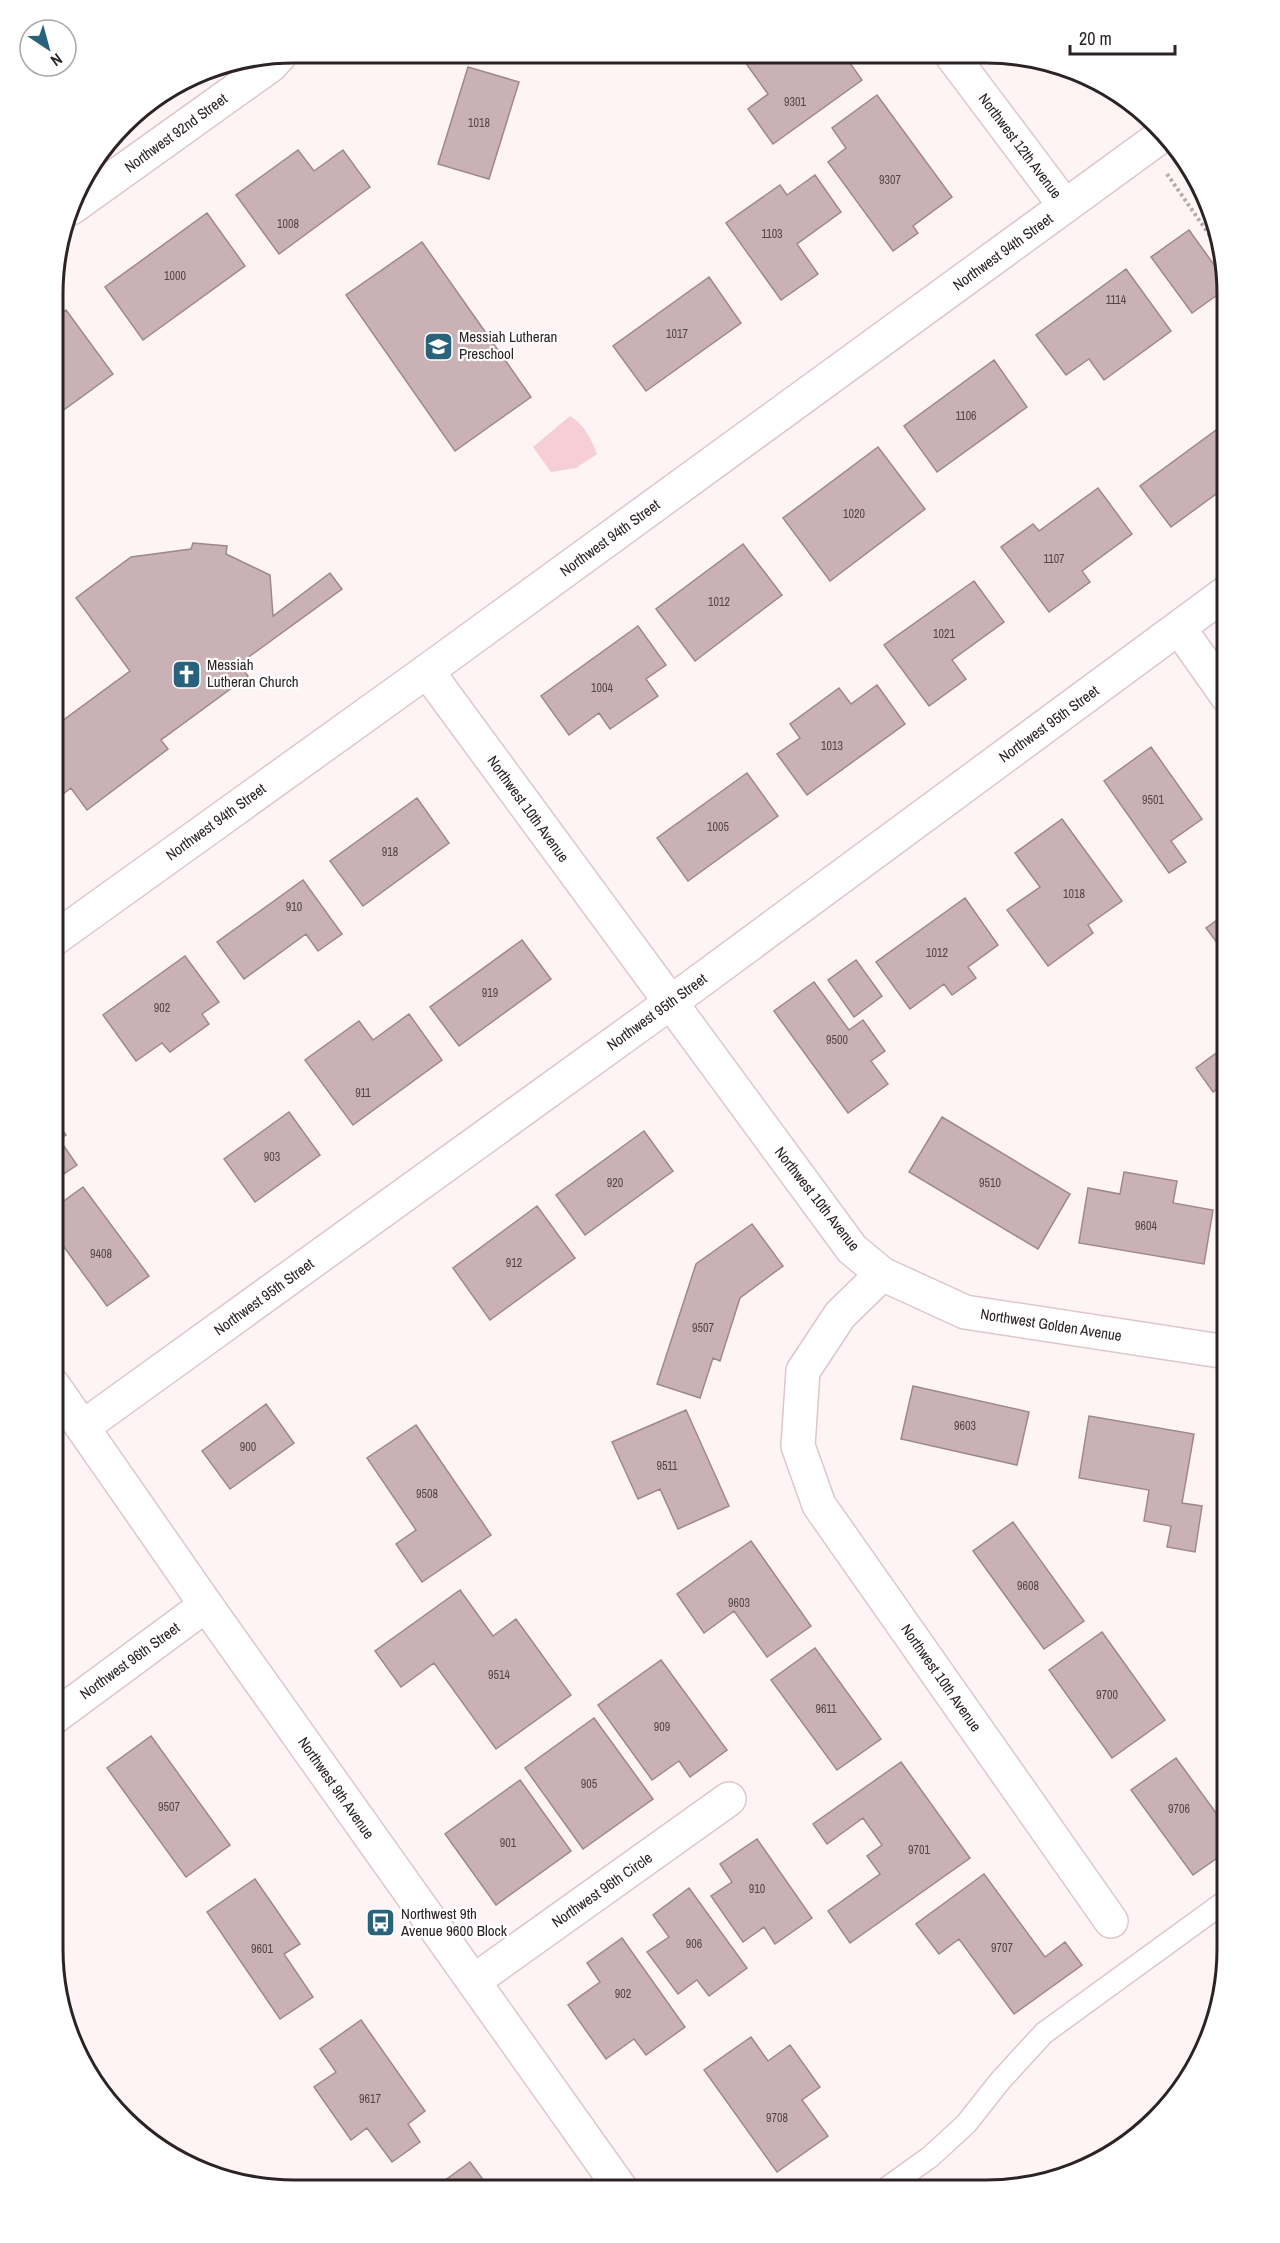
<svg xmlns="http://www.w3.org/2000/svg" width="1280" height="2243" viewBox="0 0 1280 2243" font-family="'Archivo Narrow',sans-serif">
  <rect width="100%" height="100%" fill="#fef4f6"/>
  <path fill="#f5ced6" d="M570,416c15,9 21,23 27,38l-21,14 -25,4 -18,-25z"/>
  <path fill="#cab1b6" stroke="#9f888d" stroke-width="1.5" d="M740,55l105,1 17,24 -89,64 -25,-35 20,-15z
    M468,67l51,15 -30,97 -51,-15z
    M877,95l75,102 -39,29 5,7 -25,18 -65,-89 18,-14 -14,-20z
    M298,150l16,21 29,-21 27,37 -91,67 -43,-59z
    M815,175l26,37 -44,32 21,30 -37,26 -55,-77 54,-38 7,10z
    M207,213l38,53 -102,74 -38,-53z
    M1189,230l36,50 2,8 -35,25 -41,-56z
    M422,242l109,155 -76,54 -109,-156z
    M1126,269l45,62 -67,49 -15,-21 -23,16 -30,-40z
    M709,277l32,46 -95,68 -33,-45z
    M66,310l47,64 -59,43v-98z
    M994,360l33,47 -90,65 -33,-46z
    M1227,422v64l-56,41 -31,-41z
    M878,447l47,62 -95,72 -47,-63z
    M1098,488l34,46 -50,37 8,11 -41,30 -48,-65 32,-23 6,7z
    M193,543l34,3 -1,8 44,21 3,41 57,-43 12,16 -103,75 9,12 -87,64 7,9 -81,61 -16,-22 -17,13v-74l76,-56 -54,-73 55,-41 60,-8z
    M743,544l39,51 -87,66 -39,-52z
    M974,581l30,41 -52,38 14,19 -37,27 -45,-61z
    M638,626l28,39 -20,14 12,17 -48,33 -11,-16 -30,22 -28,-39z
    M877,685l28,39 -98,71 -30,-41 23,-16 -10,-14 49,-36 12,16z
    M1151,747l51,72 -31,22 15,21 -17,11 -65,-92z
    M747,773l31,43 -90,65 -31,-43z
    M417,798l32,45 -86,63 -33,-45z
    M1062,819l60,82 -34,24 5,8 -45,33 -41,-56 33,-23 -25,-34z
    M303,880l39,54 -24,17 -12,-17 -62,45 -27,-37z
    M965,898l33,47 -30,22 8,11 -24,17 -8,-11 -34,25 -34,-47z
    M1227,913v43l-21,-28z
    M522,940l29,39 -92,67 -29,-39z
    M185,956l34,46 -17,12 7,10 -39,28 -8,-9 -26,18 -33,-46z
    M856,960l26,36 -28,21 -26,-37z
    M814,982l35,48 14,-10 22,31 -14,10 17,23 -40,29 -74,-102z
    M409,1014l33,46 -89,65 -48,-65 54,-39 14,19z
    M1226,1046l1,36 -14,10 -17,-24z
    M289,1112l31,43 -65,47 -31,-43z
    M53,1117l13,18 -7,4 18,26 -24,16z
    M942,1117l128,77 -32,55 -129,-77z
    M644,1131l29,40 -88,64 -29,-40z
    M1124,1172l53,9 -4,22 40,7 -9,54 -125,-21 9,-55 32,6z
    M83,1187l66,89 -42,30 -54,-74v-23z
    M537,1206l38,52 -85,62 -37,-52z
    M752,1224l31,42 -43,32 -20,63 -7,-3 -13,40 -43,-14 39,-120z
    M913,1386l116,26 -12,53 -116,-26z
    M266,1404l28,39 -64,46 -28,-38z
    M686,1410l43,96 -51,23 -18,-40 -22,10 -26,-57z
    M1089,1416l105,18 -12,69 20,3 -7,46 -28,-5 4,-21 -27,-5 5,-31 -70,-12z
    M416,1425l75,110 -69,47 -26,-38 20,-14 -49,-72z
    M1227,1446v48l-9,-2z
    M1013,1522l71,99 -40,28 -71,-98z
    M751,1541l60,85 -44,31 -33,-46 -30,22 -27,-39z
    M53,1577l10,14 -10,7z
    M460,1590l33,46 23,-17 55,76 -75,54 -62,-86 -33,24 -26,-36z
    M1102,1632l63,88 -53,38 -63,-88z
    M815,1648l66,91 -44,31 -66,-90z
    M661,1660l66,90 -37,27 -11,-16 -27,19 -54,-75z
    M594,1718l59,81 -70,50 -58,-81z
    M151,1736l79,109 -44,32 -79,-109z
    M1176,1758l51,70v23l-34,24 -62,-85z
    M901,1762l69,96 -120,85 -22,-32 52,-37 -13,-18 15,-11 -19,-27 -36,26 -14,-20z
    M520,1780l51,71 -75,54 -51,-71z
    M757,1839l55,79 -37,26 -11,-17 -21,15 -32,-46 21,-14 -12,-18z
    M984,1874l61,83 20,-15 17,23 -68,49 -55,-75 -20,15 -23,-30z
    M255,1879l45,65 -16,10 29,43 -33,22 -73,-107z
    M689,1888l58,80 -38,28 -12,-16 -19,14 -31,-42 22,-15 -16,-22z
    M622,1938l63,89 -39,28 -12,-16 -28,20 -38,-54 32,-23 -13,-19z
    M361,2020l64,91 -17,13 12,18 -28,20 -25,-34 -16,12 -37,-53 22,-15 -16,-23z
    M751,2037l17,24 22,-16 30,42 -18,13 26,36 -51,36 -73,-102z
    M72,2039l30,41 -6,4z
    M470,2162l20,27h-57z"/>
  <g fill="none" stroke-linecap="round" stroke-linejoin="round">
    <defs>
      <path id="lane" d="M884,2190l46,-33 36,-33 34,-43 44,-48 183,-133"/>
      <path id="street" d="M953,57l112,149
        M71,208l200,-143 9,-10
        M1179,628l48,68
        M427,671l425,578 30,25 -42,41 -37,56 -5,75 21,59 292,416
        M882,1274l83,38 262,40
        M83,1427l587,-424 557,-411
        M53,1718l153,-113
        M474,1981l255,-182"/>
      <path id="secondary" d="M54,939l373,-268 737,-537
        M53,1385l153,220 415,584"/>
    </defs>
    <use href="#lane" stroke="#dfc6cb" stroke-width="24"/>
    <use href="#street" stroke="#dfc6cb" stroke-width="36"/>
    <use href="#secondary" stroke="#dfc6cb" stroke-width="36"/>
    <path stroke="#b5abad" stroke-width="4" stroke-dasharray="3 3" stroke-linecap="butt" d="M1167,174l53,76"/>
    <use href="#lane" stroke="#fff" stroke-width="21"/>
    <use href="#street" stroke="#fff" stroke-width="33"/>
    <use href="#secondary" stroke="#fff" stroke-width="33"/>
  </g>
  <defs>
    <symbol id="school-square" viewBox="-11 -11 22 22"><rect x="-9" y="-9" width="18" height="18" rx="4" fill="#28627b" stroke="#fff"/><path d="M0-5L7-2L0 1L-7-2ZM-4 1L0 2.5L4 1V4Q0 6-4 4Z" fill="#fff"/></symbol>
    <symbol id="church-square" viewBox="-11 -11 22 22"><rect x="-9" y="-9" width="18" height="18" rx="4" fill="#28627b" stroke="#fff"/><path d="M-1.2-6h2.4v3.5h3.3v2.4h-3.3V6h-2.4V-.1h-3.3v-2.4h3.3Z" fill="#fff"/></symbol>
    <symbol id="bus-square" viewBox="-11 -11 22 22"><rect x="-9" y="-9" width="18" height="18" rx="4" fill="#28627b" stroke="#fff"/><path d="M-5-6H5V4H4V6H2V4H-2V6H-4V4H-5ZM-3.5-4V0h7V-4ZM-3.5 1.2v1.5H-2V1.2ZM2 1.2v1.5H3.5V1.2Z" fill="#fff"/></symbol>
  </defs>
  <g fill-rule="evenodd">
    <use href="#school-square" x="422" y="330" width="33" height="33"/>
    <use href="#church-square" x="170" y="658" width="33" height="33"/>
    <use href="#bus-square" x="364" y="1906" width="33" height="33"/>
  </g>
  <g text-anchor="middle" stroke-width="4.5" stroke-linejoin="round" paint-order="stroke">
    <g font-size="12" fill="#544649">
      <text x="795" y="106">9301</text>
      <text x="479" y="127">1018</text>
      <text x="890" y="184">9307</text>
      <text x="288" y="228">1008</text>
      <text x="772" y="238">1103</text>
      <text x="175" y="280">1000</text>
      <text x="1116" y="304">1114</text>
      <text x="677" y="338">1017</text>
      <text x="966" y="420">1106</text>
      <text x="854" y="518">1020</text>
      <text x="1054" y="563">1107</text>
      <text x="719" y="606">1012</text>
      <text x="944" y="638">1021</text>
      <text x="602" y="692">1004</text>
      <text x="832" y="750">1013</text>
      <text x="1153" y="804">9501</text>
      <text x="718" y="831">1005</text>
      <text x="390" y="856">918</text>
      <text x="1074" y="898">1018</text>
      <text x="294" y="911">910</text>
      <text x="937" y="957">1012</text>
      <text x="490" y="997">919</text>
      <text x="162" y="1012">902</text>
      <text x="837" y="1044">9500</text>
      <text x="363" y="1097">911</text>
      <text x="272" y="1161">903</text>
      <text x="615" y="1187">920</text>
      <text x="990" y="1187">9510</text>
      <text x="1146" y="1230">9604</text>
      <text x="101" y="1258">9408</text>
      <text x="514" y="1267">912</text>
      <text x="703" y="1332">9507</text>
      <text x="965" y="1430">9603</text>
      <text x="248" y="1451">900</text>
      <text x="667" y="1470">9511</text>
      <text x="427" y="1498">9508</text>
      <text x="1028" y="1590">9608</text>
      <text x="739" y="1607">9603</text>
      <text x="499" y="1679">9514</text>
      <text x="1107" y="1699">9700</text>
      <text x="826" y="1713">9611</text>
      <text x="662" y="1731">909</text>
      <text x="589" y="1788">905</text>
      <text x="169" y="1811">9507</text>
      <text x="1179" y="1813">9706</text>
      <text x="508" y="1847">901</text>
      <text x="919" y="1854">9701</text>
      <text x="757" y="1893">910</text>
      <text x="694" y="1948">906</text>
      <text x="1002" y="1952">9707</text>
      <text x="262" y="1953">9601</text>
      <text x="623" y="1998">902</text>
      <text x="370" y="2103">9617</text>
      <text x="777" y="2122">9708</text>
    </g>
    <g font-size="15" fill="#2d2325" stroke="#fff">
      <text transform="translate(176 133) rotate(-36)" y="5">Northwest 92nd Street</text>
      <text transform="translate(1020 146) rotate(53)" y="5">Northwest 12th Avenue</text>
      <text transform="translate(1003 252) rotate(-36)" y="5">Northwest 94th Street</text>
      <text transform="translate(610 538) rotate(-36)" y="5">Northwest 94th Street</text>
      <text transform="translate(1049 724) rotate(-36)" y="5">Northwest 95th Street</text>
      <text transform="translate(528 809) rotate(54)" y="5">Northwest 10th Avenue</text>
      <text transform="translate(216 822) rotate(-36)" y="5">Northwest 94th Street</text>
      <text transform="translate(657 1012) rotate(-36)" y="5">Northwest 95th Street</text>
      <text transform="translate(817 1199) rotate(52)" y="5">Northwest 10th Avenue</text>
      <text transform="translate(264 1297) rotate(-36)" y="5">Northwest 95th Street</text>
      <text transform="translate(1051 1325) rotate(9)" y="5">Northwest Golden Avenue</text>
      <text transform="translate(130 1661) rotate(-36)" y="5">Northwest 96th Street</text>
      <text transform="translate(941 1678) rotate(55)" y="5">Northwest 10th Avenue</text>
      <text transform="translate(336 1788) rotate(55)" y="5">Northwest 9th Avenue</text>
      <text transform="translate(602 1890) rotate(-35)" y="5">Northwest 96th Circle</text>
    </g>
    <g font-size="15" fill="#2d2325" stroke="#fff" text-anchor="start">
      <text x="459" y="342">Messiah Lutheran<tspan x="459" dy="17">Preschool</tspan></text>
      <text x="207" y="670">Messiah<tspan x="207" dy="17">Lutheran Church</tspan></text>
      <text x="401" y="1919">Northwest 9th<tspan x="401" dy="17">Avenue 9600 Block</tspan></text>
    </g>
  </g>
  <path d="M0 0H1280V2243H0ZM294 63H986A231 231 0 0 1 1217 294V1949A231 231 0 0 1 986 2180H294A231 231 0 0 1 63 1949V294A231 231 0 0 1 294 63Z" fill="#fff" fill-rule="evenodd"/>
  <path fill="none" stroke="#2d2325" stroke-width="3" d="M294 63H986A231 231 0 0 1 1217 294V1949A231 231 0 0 1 986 2180H294A231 231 0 0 1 63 1949V294A231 231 0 0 1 294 63Z"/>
  <g transform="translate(48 48) rotate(144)"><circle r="28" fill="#ffffff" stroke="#aba7a8" stroke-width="1.5"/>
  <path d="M0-4.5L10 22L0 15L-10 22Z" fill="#28627b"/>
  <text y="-9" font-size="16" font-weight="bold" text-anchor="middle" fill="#2d2325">N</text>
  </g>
  <path d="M1070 45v9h105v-9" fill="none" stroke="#2d2325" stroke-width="3"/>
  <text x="1079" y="45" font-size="18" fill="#2d2325" stroke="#ffffff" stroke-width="4.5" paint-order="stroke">20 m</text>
</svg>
